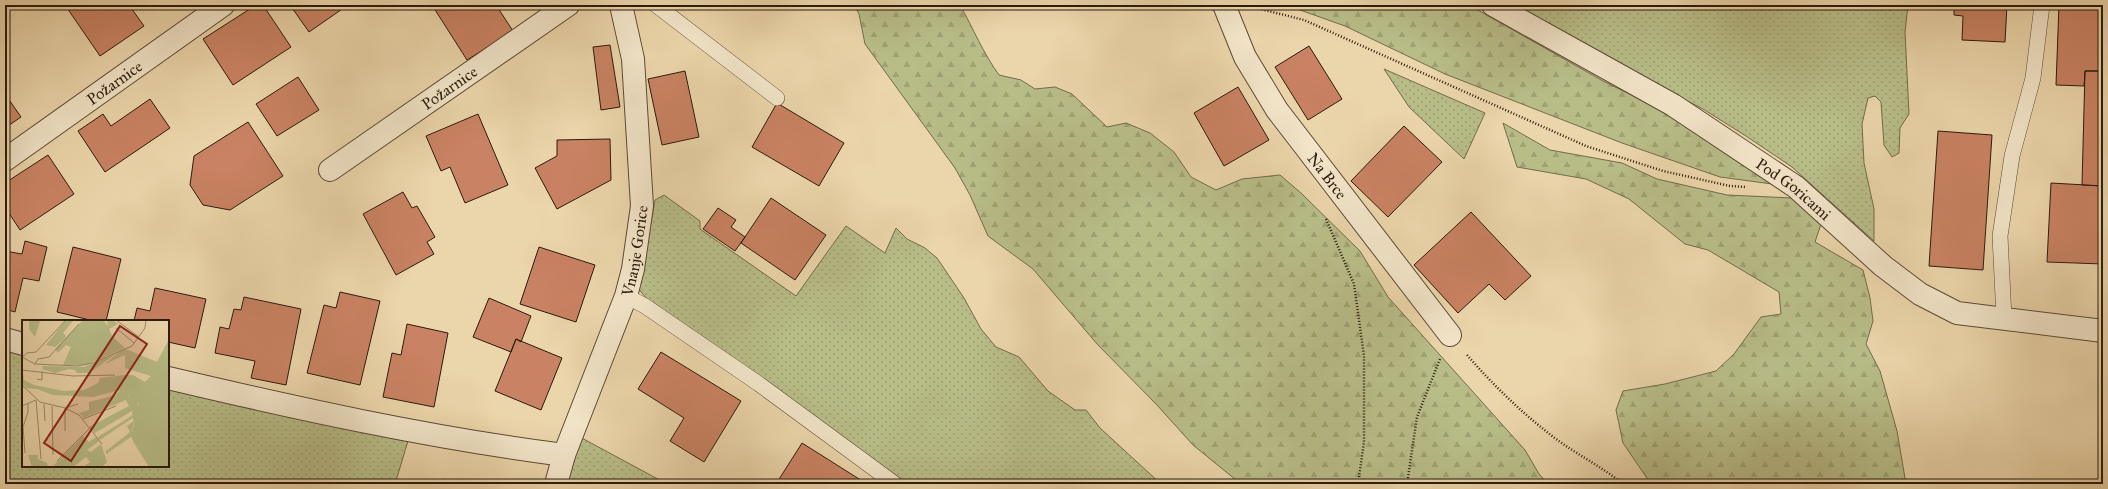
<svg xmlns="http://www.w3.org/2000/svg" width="2108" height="489" viewBox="0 0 2108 489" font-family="'IM FELL Great Primer',serif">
  <defs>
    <pattern id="grass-dots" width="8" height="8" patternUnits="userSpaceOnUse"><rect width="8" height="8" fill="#b8bd88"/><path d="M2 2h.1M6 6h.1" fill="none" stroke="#9ea274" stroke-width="1.8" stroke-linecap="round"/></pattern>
    <pattern id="forest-firs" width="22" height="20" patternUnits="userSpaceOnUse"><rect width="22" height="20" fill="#b8bd88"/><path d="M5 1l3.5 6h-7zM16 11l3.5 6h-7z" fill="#9ea274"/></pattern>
  </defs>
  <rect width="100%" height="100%" fill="#ebd5aa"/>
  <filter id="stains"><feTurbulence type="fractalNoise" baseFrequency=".005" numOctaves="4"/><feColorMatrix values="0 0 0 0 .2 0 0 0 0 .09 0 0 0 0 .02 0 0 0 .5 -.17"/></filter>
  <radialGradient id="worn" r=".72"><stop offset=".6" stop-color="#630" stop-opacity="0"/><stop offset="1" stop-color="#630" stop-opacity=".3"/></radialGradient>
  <path fill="url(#grass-dots)" stroke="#726c4a" d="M1512,5h396l-3,27 4,82 -9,14 -1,25 -7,4 -8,-12 -3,-43 -6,-6 -7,2 -6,26 2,39 10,46v32l-82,-74 -46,-31 -43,-27 -100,-51z
    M1384,69l101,44 -21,46 -55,-52z
    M664,195l36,26v8l96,67 50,-70 39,27 11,-25 11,11 18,9 12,10 27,40 17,31 15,18 23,10 29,34 27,19h11l14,18 61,56h-253l-146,-105 -115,-80 -10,-12 5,-13 13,-74z
    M5,347l18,5v114h145v-81l240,56 -13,43h-390z
    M578,436l89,48h-103z"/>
  <path fill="url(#forest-firs)" stroke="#726c4a" d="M854,5h106c13,23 23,48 39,70l22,5 14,9 20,-2 17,7 35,33 19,-4 24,10 24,19 17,25 25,13 26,-11 38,-4 22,19 58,57 28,46 137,153 14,24 9,10h-307l-48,-39 -36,-40 -59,-60 -65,-76 -45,-33 -18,-41 -15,-27 -90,-124 -6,-30z
    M1286,5h183l134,76 69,34 59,38 41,31 -52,-7 -98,-34 -177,-69 -100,-48z
    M1503,123l47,27 72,13 35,16 70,16 65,3 29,26 -6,18 48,28 7,28 3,23 -7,23 14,27 17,60 9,53h-255l-28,-41 -7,-33 7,-19 42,-7 51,-13 18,-17 27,-37 20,-3 -2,-22 -71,-42 -23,-6 -56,-45 -43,-20 -69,-12z"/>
  <path fill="#c98263" stroke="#2b1b0c" d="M65,5h64l15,21 -44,30z
    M256,5h7l28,42 -58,38 -30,-46z
    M290,5h58l-39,27z
    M432,5h64l17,26 -46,29z
    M1954,5h53l-2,37 -43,-2 1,-24 -9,-1z
    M2059,5h44v66h-18l-1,15 -28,-1z
    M610,45l10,62 -19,3 -8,-63z
    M1309,46l33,53 -34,21 -33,-53z
    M685,71l14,66 -37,8 -14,-66z
    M2085,71h18v115l-21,-1z
    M298,77l21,33 -42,26 -21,-32z
    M1238,87l31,53 -45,26 -30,-53z
    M5,94l16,23 -16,11z
    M150,99l20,29 -65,44 -27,-41 25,-17 8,12z
    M777,103l67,40 -25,43 -67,-39z
    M478,114l30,71 -43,18 -15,-36 -9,4 -15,-35z
    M248,122l35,54 -53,34 -27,-5 -13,-20 4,-29z
    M1404,126l38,36 -54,55 -37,-36z
    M1938,131l54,4 -9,135 -54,-4z
    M610,139l1,41 -54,29 -22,-41 22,-12v-16z
    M48,155l26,39 -54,36 -15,-23v-24z
    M2051,183l52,3v78l-56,-2z
    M403,192l9,16 5,-2 18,31 -8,5 7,12 -38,21 -33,-61z
    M771,198l55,37 -31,45 -54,-37z
    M718,208l18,12 -5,7 14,10 -10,14 -32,-22z
    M1471,212l60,64 -26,24 -16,-16 -31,29 -44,-48z
    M25,241l22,6 -8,34 -16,-3 -8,34 -10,-3v-58l17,3z
    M73,247l48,12 -15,62h-12l-37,-9z
    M539,247l56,18 -19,57 -56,-18z
    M155,288l51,11 -11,49 -27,-6v-21h-34l3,-13 13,3z
    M340,292l40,9 -20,84 -53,-12 17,-68 12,3z
    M244,297l57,12 -15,76 -35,-7 4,-17 -40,-8 5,-26 9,2 5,-20 7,1z
    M489,298l42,18 -10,26 -5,-3 -5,13 -38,-15z
    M407,324l41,9 -14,74 -51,-10 9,-44 9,2z
    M516,339l46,19 -21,52 -46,-19z
    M661,352l80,49 -37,61 -34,-21 14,-23 -46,-29z
    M802,443l65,41h-91z
    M444,479l16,5h-17z"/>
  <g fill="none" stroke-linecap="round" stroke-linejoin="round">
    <defs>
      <path id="lane" d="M656,5l121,93
        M626,296l19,10 114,78 136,100
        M2004,318l-4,-82 12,-80 21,-78 9,-73"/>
      <g id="street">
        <path id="s1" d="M1224,5l21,52 32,53 173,225"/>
        <path id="s2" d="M1493,5l180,100 123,82 87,79 37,28 37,19 146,18"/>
        <path id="s3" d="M5,160l218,-155"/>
        <path id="s4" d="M330,170l238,-165"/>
        <path d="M5,339l18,5"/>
        <path d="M168,378c131,31 263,60 396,77"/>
        <path id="s5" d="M556,484l8,-29 62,-159 7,-27 9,-63 -9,-147 -12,-54"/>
      </g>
    </defs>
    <use href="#lane" stroke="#5b4a34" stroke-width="16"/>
    <use href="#street" stroke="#5b4a34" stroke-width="24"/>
    <path stroke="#2b1b0c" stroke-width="2.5" stroke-dasharray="1 2" stroke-linecap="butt" d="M1253,7l51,13 282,126 77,25 67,15 16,1
      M1326,219l28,65 10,72v86l-6,42
      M1467,355c27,31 56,59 89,84 22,16 46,28 67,45
      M1407,484l10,-67 23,-58"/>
    <use href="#lane" stroke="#f2e4c8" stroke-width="15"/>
    <use href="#street" stroke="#f2e4c8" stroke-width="22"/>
  </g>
  <g text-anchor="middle" stroke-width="3.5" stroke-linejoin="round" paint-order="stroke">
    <g font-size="16" fill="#2b1b0c" stroke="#f2e4c8">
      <text dy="6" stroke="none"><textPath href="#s3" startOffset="134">Požarnice</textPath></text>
      <text dy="6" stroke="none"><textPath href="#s4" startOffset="145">Požarnice</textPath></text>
      <text dy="6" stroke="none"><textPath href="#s1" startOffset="201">Na Brce</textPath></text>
      <text dy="6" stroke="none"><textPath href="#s2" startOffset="353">Pod Goricami</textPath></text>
      <text dy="6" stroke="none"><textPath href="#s5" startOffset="247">Vnanje Gorice</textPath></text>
    </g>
  </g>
  <g transform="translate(22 320)">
    <rect width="147" height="147" fill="#ebd5aa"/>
    <path d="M7,0h16l-5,1 -5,16 -6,-8zM44,0h8l-11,13 3,3 -3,4 -8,7 -9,-2zM61,0h20l5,6 -1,-6h6l5,4 -9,5 3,7 13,12 -39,17h-23l8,-18 -5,-2 -8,8 -3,-4zM98,70l10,2 -2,6 9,3 2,6 -7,5 2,5 -34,23 -2,-3 35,-22 -1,-4 -37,22 -6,-6 40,-21 -3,-6 -43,18 -4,-5 10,-3v-8l27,-7zM112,101l-3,16 -25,17v-3l24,-19 -3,-6zM61,116l6,6 7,-5 3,4 -12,9 4,2 10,-8 6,18 -5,5h-19l7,-5 -4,-5 -13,10h-21zM6,135h10v4l9,4 1,4h-16z" fill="#b8bd88"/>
    <path d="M147,19v128h-20l-15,-24 -3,-7 3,-11 -2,-13 7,-7 -2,-4 -6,3 -3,-4 2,-8 -10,-2 -27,7 -40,-2 -16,-6 -10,-1 -5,-4 1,-11 1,7 10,5 30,6 20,-1 14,-7 2,-5 24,-3h9l12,7 6,-6 -26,-8v-13l-20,9 15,-13 6,-2 31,13zM94,34l-27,19h-12l-2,-3 -6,-1 -14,4 -13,-4 1,-3 41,1z" fill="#b8bd88"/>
    <path fill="none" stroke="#9e8b6b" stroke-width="1" d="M94,0l23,17M94,8l18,15M0,37l13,7 42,2 16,-3 39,-17 13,-18 1,-8M0,37l5,-4 9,-1 29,-31M13,44l3,-5 11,-2 30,-33M0,50l51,6 42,-1M15,59l5,1v-9M0,65l18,17 25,6 14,7 23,29M14,80l5,59M22,84l1,17M0,86l14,-6M30,86l1,49M61,99l33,-13M43,111v-23l13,-4M3,133l-2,-26 5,-15v-8M35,141l33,-33"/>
    <path fill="#8f2418" fill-opacity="0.15" stroke="#8f2418" stroke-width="2" d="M98,6l27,18 -76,117 -27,-18z"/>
    <rect width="147" height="147" fill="none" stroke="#2b1b0c" stroke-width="2"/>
  </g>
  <rect width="2108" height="489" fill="none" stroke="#ebd5aa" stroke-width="20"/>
  <rect x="6" y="6" width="2096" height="477" fill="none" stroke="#2b1b0c" stroke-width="2"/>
  <rect x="10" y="10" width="2088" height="469" fill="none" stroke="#2b1b0c"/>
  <rect width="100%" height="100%" filter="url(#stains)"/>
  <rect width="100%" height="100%" fill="url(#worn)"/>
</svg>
